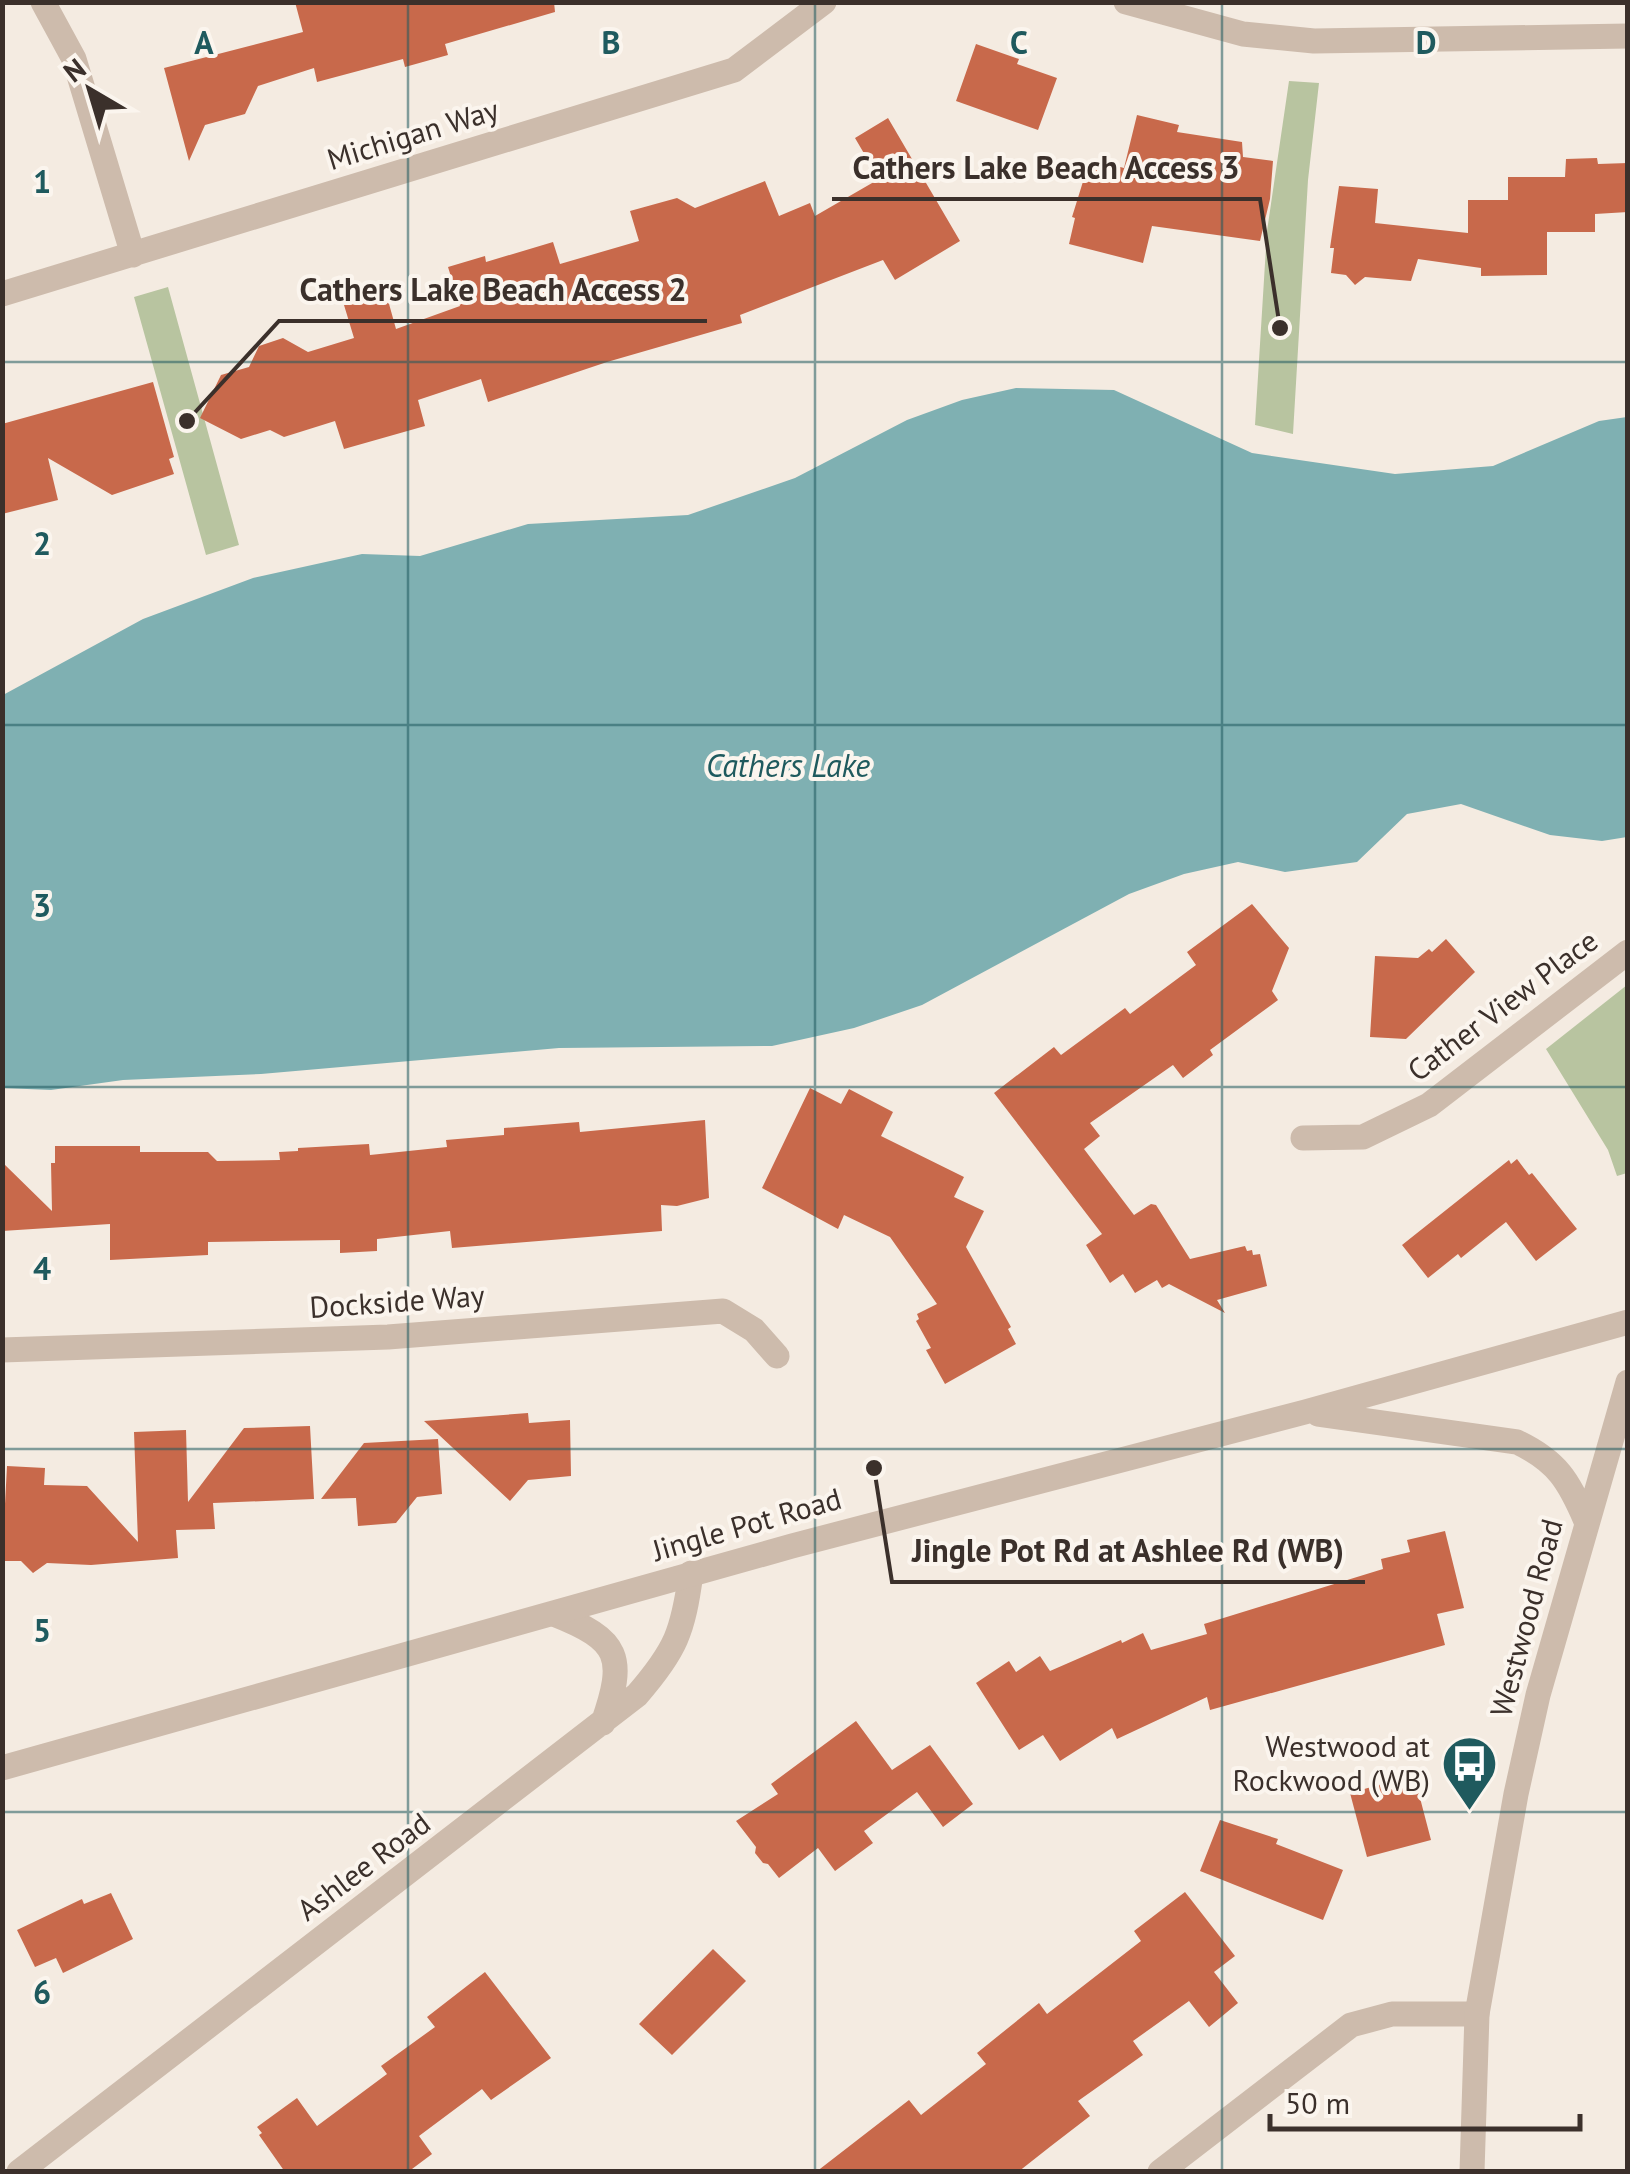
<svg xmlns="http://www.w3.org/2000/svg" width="1630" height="2174" viewBox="0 0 1630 2174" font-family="'PT Sans',sans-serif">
  <rect width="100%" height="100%" fill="#f4ebe1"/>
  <path fill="#b8c4a0" d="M1289,81l30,2 -11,97 -15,254 -38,-9 12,-194z
    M168,287l71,258 -33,10 -72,-258z
    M1627,985v188l-10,3 -9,-26 -62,-101z"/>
  <path fill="#7fb0b2" d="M1016,388l98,2 138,63 143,21 98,-8 106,-45 28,-4v420l-25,4 -52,-6 -89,-31 -54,10 -50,48 -72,10 -47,-10 -54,12 -55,20 -207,111 -68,23 -82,18 -213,2 -298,26 -138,6 -72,10 -48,-2v-393l140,-76 110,-41 109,-24 58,2 108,-32 160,-9 107,-37 112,-58 55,-20z"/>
  <path fill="#c8694b" d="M295,2h259l1,10 -110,32 3,11 -43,12 -2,-8 -86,23 -3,-14 -56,18 -13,28 -40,11 -16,36 -25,-93 139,-36z
    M976,44l43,15 -2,5 40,14 -19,52 -82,-29z
    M1137,115l42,10 -2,7 65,10 1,15 30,4 -3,38 -10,42 -108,-15 -9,37 -74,-19 6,-26 -3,-1 18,-58 34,9z
    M888,118l72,123 -65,39 -12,-20 -143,55 2,8 -135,39 -119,40 -7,-23 -63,21 7,26 -81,23 -9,-28 -51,16 -14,-7 -29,9 -41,-21 21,-43 28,-8 10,-21 24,-8 25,14 46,-14 -10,-33 42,-12 10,36 64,-23 -12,-39 37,-11 1,6 67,-20 7,22 79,-23 -9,-30 47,-13 18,10 70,-27 14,35 31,-13 5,13 64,-37 -24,-41z
    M1597,158l1,6 30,-1v49l-33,2v18h-48v43l-66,1v-8l-63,-9 -7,22 -46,-4 -10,8 -9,-10 -15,-2 3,-25h-4l9,-62 39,3 -3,34 93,10v-33h40v-23h57l1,-18z
    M153,382l21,75 -5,2 5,15 -62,21 -64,-37 10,42 -56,14v-90z
    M1252,904l37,44 -17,43 6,9 -68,50 3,5 -30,23 -10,-13 -83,58 10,13 -16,13 50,66 17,-11 5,1 34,54 55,-13 2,5 5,-1 1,5 7,-1 7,32 -50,14 8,13 -56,-29 -7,4 -5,-8 -22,13 -12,-19 -13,9 -24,-38 16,-11 -108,-141 60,-46 7,8 64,-47 5,6 66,-49 -9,-13z
    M1446,939l29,33 -69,67 -36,-2 5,-81 43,2 11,-9 3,3z
    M810,1088l31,16 8,-15 44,23 -12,24 83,41 -10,20 30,14 -18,36 45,80 -3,2 8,15 -71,40 -19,-34 5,-2 -15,-27 3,-2 -2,-5 20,-10 -47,-67 -46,-22 -6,14 -76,-41z
    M705,1120l4,78 -32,8 -16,-1 1,26 -210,17 -2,-17 -73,8v12l-37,2v-13l-132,2v13l-98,5v-36l-108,7v-69l50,49 -1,-48h4v-17h85v6h68l9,9 63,-1 -1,-8 19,-1v-3l71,-4 1,11 77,-8 -1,-7 58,-5v-7l75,-6 1,10z
    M1517,1159l12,16 3,-2 45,56 -41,32 -30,-39 -45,36 -3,-4 -30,24 -26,-33 107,-85 2,4z
    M528,1413l1,10 41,-3 1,56 -43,4 -18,21 -86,-80z
    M310,1426l4,73 -101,4 2,26 -39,1 2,28 -87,7 -44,-2 -14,10 -12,-12h-19l5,-95 38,2 -1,17 43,1 51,56 -4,-110 52,-2 2,72 56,-74z
    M438,1439l4,55 -25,3 -21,26 -38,3 -2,-28 -35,1 43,-56z
    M1445,1531l19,77 -27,6 8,31 -235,65 -3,-13 -90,42 -5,-11 -52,33 -17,-26 -24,15 -43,-67 33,-22 7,11 24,-16 10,15 71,-31 1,3 21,-10 8,17 56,-16 -3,-10 179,-55 -2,-10 29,-7 -3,-12z
    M856,1721l36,49 38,-25 43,59 -30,23 -26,-35 -53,39 9,12 -38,28 -17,-23 -39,30 -11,-14 -5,-1 -8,-10 1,-6 -20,-26 42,-27 -7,-10z
    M1414,1775l17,65 -64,17 -17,-64z
    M1220,1820l58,19 -2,5 67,26 -20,50 -123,-49z
    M1185,1892l50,64 -21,16 24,31 -29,24 -20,-26 -56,40 10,14 -65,46 12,15 -39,30 -33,26h-202l93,-72 12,15 65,-51 -9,-11 62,-50 8,11 94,-73 -7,-10z
    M111,1893l22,46 -70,34 -7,-15 -21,9 -18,-37 65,-31 2,5z
    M713,1949l33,32 -74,74 -33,-31z
    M485,1972l66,86 -60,42 -9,-11 -63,47 13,18 -24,18h-123l-26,-37 3,-2 -5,-6 40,-29 20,28 70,-52 -6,-8 54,-39 -8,-10z"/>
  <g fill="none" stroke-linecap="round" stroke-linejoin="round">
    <path stroke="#cdbbac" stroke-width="25" d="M43,2l31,57 59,196
      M1126,2l117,32 71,7 314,-5
      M2,294l732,-224 90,-68
      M1303,1138l60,-1 66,-32 199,-153
      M2,1350l386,-13 335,-26 31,19 23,26
      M554,1614c66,26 72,43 49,109
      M19,2172l618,-477c39,-45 46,-63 54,-122
      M1160,2172l191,-147 41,-11h85"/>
    <path stroke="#cdbbac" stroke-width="25" d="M1318,1414l199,28c40,19 52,39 69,79
      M2,1768l790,-222 513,-134 323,-90
      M1472,2172l5,-158 39,-220 22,-99 90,-313"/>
  </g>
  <path fill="none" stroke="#1f5a5e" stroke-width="2.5" stroke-opacity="0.55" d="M408,2v2170M815,2v2170M1222,2v2170M2,362h1626M2,725h1626M2,1087h1626M2,1449h1626M2,1812h1626"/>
  <defs>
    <symbol id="bus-pin" viewBox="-11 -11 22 30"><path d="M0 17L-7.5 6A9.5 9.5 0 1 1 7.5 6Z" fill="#1f5a5e" stroke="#fbf5ee"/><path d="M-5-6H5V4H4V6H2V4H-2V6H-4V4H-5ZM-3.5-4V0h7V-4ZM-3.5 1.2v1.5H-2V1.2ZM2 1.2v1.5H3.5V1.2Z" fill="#fff"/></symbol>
  </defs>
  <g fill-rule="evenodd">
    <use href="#bus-pin" x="1438" y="1732" width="63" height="86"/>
  </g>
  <g text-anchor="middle" stroke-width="8" stroke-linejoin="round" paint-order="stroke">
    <g font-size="30" fill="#3b302b" stroke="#fbf5ee">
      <text transform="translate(413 135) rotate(-17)" y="10">Michigan Way</text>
      <text transform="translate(1503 1006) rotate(-37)" y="10">Cather View Place</text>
      <text transform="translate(397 1302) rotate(-4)" y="10">Dockside Way</text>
      <text transform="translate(747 1525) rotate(-16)" y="10">Jingle Pot Road</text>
      <text transform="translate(1527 1618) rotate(-75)" y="10">Westwood Road</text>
      <text transform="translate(364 1867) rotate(-37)" y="10">Ashlee Road</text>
    </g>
    <g font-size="30" fill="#3b302b" stroke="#fbf5ee" text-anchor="end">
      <text x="1430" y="1757">Westwood at<tspan x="1430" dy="34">Rockwood (WB)</tspan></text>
    </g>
    <g font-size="32" font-style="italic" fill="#1f5a5e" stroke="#fbf5ee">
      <text x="788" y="777">Cathers Lake</text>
    </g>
  </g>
  <g font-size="32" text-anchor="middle" font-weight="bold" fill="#1f5a5e" stroke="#fbf5ee" stroke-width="8" stroke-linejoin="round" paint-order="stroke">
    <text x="204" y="54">A</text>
    <text x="611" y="54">B</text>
    <text x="1019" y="54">C</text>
    <text x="1426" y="54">D</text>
    <text x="42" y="193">1</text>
    <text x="42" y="555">2</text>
    <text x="42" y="917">3</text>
    <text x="42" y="1280">4</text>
    <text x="42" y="1642">5</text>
    <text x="42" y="2004">6</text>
  </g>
  <path fill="none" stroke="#3b302b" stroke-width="4" d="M1280 328L1260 199H832M187 421L279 321H707M874 1468L892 1582H1365"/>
  <g fill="#3b302b" stroke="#fbf5ee" stroke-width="4">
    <circle cx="1280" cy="328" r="10"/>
    <circle cx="187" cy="421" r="10"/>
    <circle cx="874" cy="1468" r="10"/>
  </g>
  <g font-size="32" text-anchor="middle" font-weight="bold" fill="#3b302b" stroke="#fbf5ee" stroke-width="8" stroke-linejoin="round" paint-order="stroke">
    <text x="1046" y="179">Cathers Lake Beach Access 3</text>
    <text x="493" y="301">Cathers Lake Beach Access 2</text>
    <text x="1128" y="1562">Jingle Pot Rd at Ashlee Rd (WB)</text>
  </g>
  <rect width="1630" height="2174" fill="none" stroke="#3b302b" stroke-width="10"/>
  <g transform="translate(90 90) rotate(322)" stroke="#fbf5ee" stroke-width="8" paint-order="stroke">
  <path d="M0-8L18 38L0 25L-18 38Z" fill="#3b302b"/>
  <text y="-15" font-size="28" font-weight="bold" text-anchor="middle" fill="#3b302b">N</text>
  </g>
  <path d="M1270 2114v15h310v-15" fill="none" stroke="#3b302b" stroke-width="5"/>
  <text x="1285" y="2114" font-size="30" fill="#3b302b" stroke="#fbf5ee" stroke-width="8" paint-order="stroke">50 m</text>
</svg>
